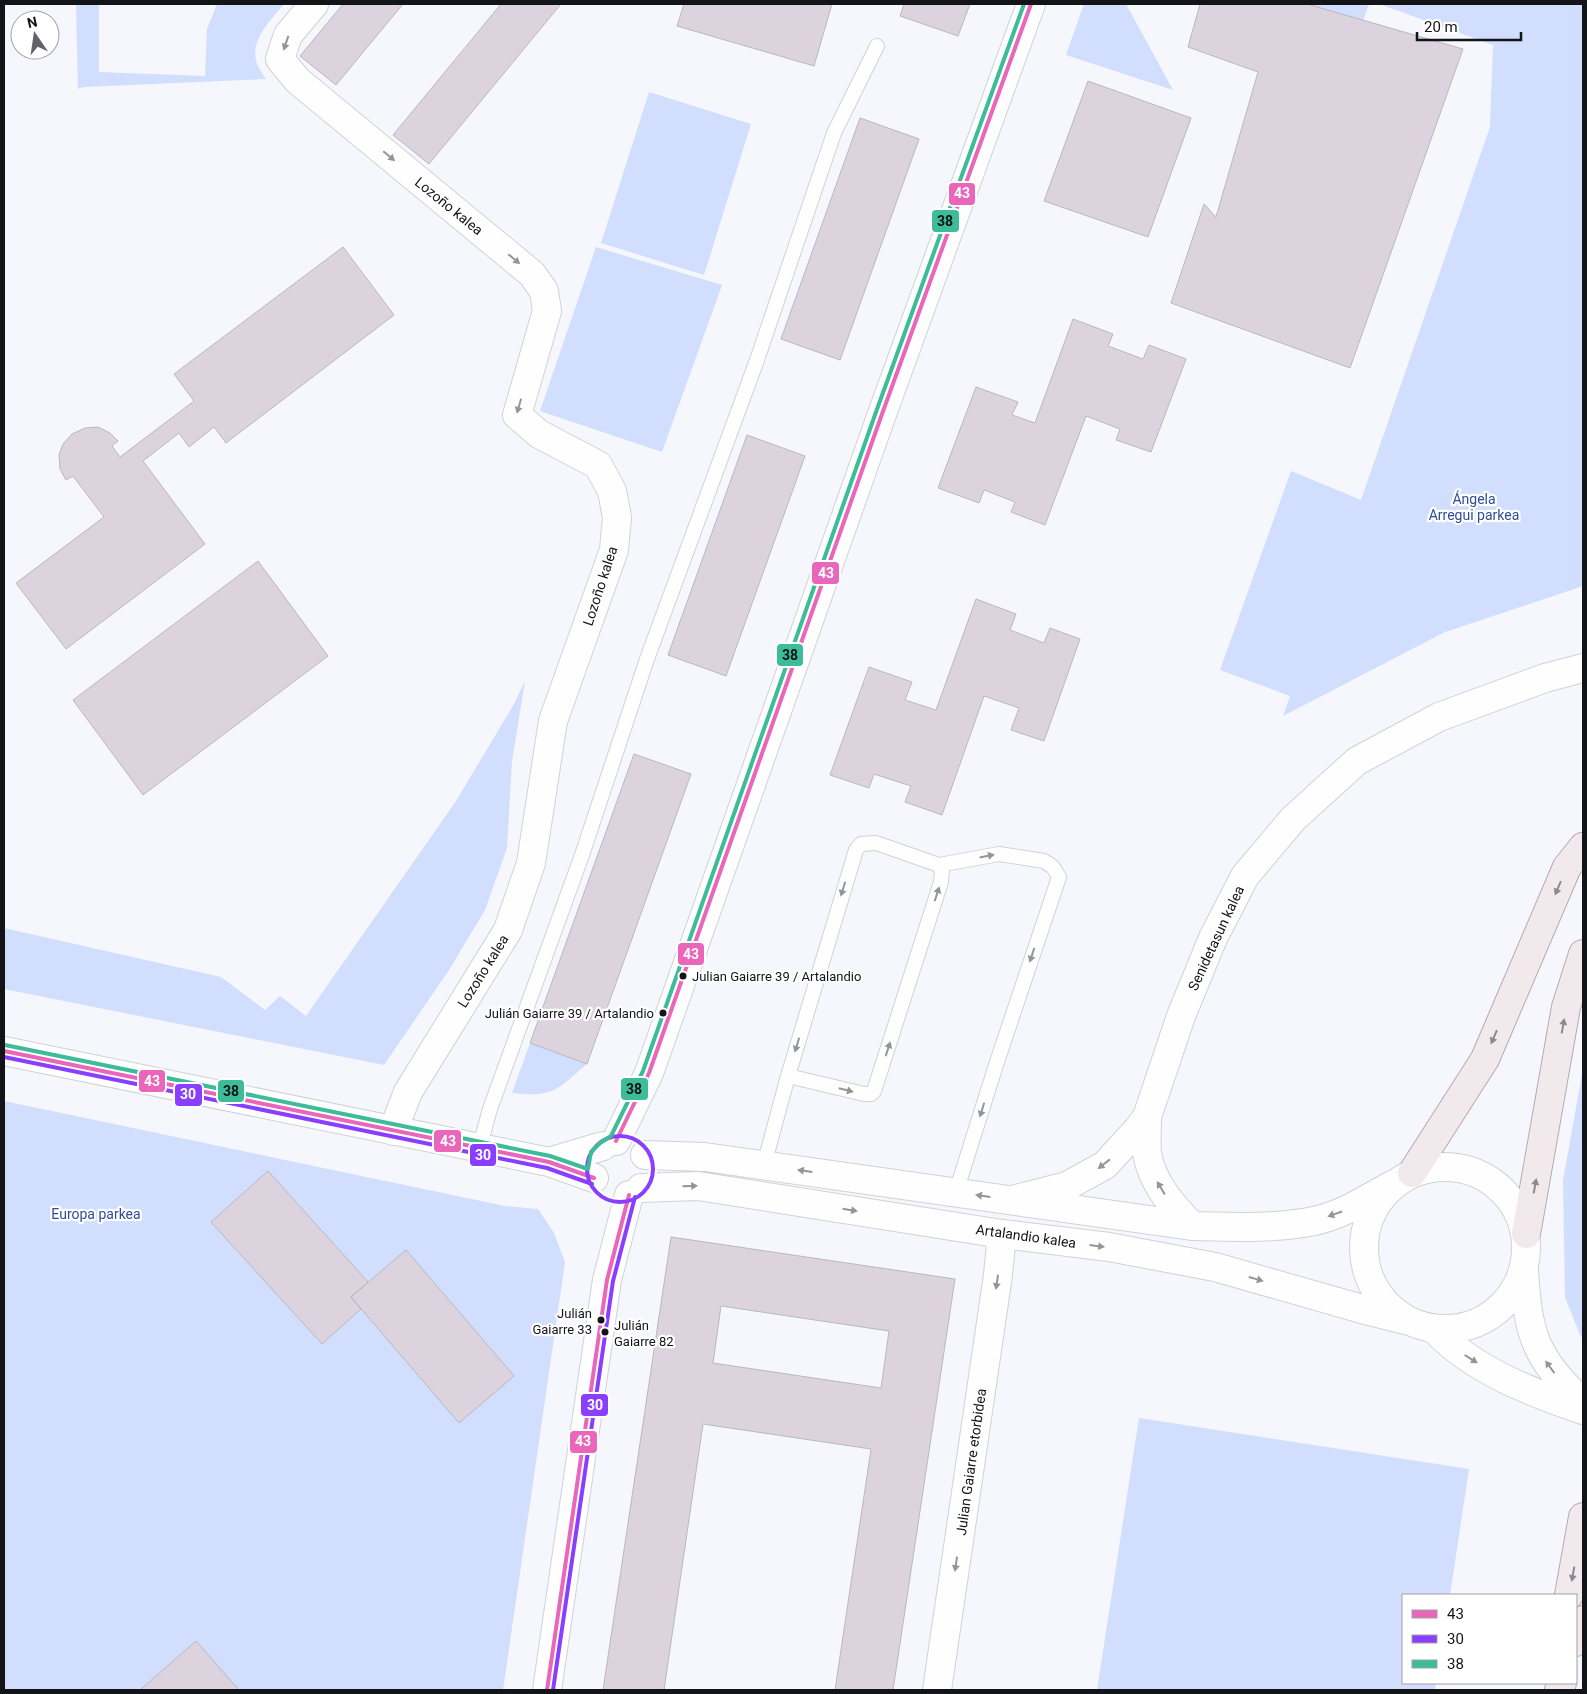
<svg xmlns="http://www.w3.org/2000/svg" width="1587" height="1694" viewBox="0 0 1587 1694" font-family="Roboto,sans-serif">
  <rect width="100%" height="100%" fill="#f5f7fc"/>
  <path fill="#d1defd" d="M76,4h23v68l106,4 2,-47 10,-25h67c-13,16 -37,38 -26,62 2,4 5,9 8,13l-182,8 -6,2z
    M1084,4h42l47,86 -107,-35z
    M1306,4h63l-7,20z
    M1379,4h204v582l-138,46 -162,84 7,-20 -70,-26 71,-199 70,29 129,-373 3,-82z
    M649,92l102,32 -47,151 -103,-32z
    M596,247l126,38 -60,167 -122,-41z
    M525,681l-13,80 -5,87 -22,62 -36,60 -65,95 -380,-76v-61l217,49 44,33 15,-14 26,20 150,-215 58,-97z
    M530,1043l57,21c-30,25 -33,34 -75,29z
    M1583,1069v269l-3,-3 -15,-38 -2,-117z
    M4,1101l501,105 33,3 16,24 11,29 -62,428h-499z
    M1139,1418l330,51 -19,126h-47v88h33l-1,7h-338z"/>
  <path fill="#dcd3df" stroke="#b9b9bc" fill-rule="evenodd" d="M343,4h60l-67,81 -36,-29z
    M501,4h60l-132,160 -36,-29z
    M684,4h148l-18,62 -137,-40z
    M904,4h66l-12,32 -58,-20z
    M1200,4h107l156,45 -113,319 -179,-65 33,-99 12,13 42,-145 -70,-25z
    M1088,81l103,37 -43,119 -104,-36z
    M860,118l59,21 -79,221 -59,-21z
    M343,247l51,68 -168,128 -12,-16 -25,20 -10,-14 -36,28 62,83 -139,105 -50,-66 88,-66 -31,-41 -7,4 -6,-11 -1,-14 4,-11 9,-10 13,-6 13,-1 12,6 8,8 -6,5 8,11 74,-56 -20,-27z
    M1073,319l40,15 -5,12 35,13 6,-14 37,14 -35,93 -35,-12 4,-11 -34,-13 -41,109 -34,-13 4,-10 -31,-12 -5,13 -41,-15 38,-101 42,15 -6,13 23,8z
    M747,435l58,21 -79,220 -58,-21z
    M258,561l70,95 -185,139 -70,-95z
    M976,599l40,15 -6,16 34,13 6,-15 30,11 -36,102 -33,-11 8,-22 -35,-12 -42,119 -37,-13 6,-16 -37,-12 -5,14 -39,-13 39,-108 43,15 -7,18 31,10z
    M634,754l57,20 -104,290 -57,-21z
    M268,1171l100,111 -17,15 10,12 -39,35 -111,-122z
    M671,1237l284,42 -62,411h-58l36,-241 -168,-25 -39,266h-61zM721,1306l168,25 -8,57 -168,-25z
    M406,1250l108,126 -55,47 -108,-126z
    M196,1641l43,49h-99z"/>
  <g fill="none" stroke-linecap="round" stroke-linejoin="round">
    <defs>
      <path id="service" d="M939,865l60,-11 45,7 9,6 6,10 -63,188 -40,127
        M479,1149l11,-40 92,-254 65,-196 110,-299 77,-227 43,-87
        M764,1165l24,-89 68,-226 5,-6 15,-1 63,22 3,6 -1,11 -67,209 -3,3h-7l-76,-18"/>
      <path id="minor" d="M314,4l-26,31 -8,24 17,21 235,194 12,17 3,20 -30,104 22,19 59,31 14,26 5,26 -3,33 -61,171 -22,142 -23,67 -100,162 -15,39
        M4,1051l545,111 45,16
        M1147,1117c0,12 -1,24 0,36 5,30 24,51 45,73
        M616,1141l33,-68 233,-659 149,-410
        M645,1155l60,2 487,69c40,1 82,3 122,-5 29,-6 54,-23 80,-37
        M549,1162l54,-16
        M1364 1248a81 81 0 1 1 162 0a81 81 0 1 1-162 0Z
        M641,1188l57,-2 304,48 107,13 106,20 154,44 36,9
        M1012,1200l55,-14 38,-21 33,-36 9,-12 34,-101 32,-78 32,-62 48,-57 64,-58 82,-44 106,-39 38,-10
        M1524,1270c4,66 11,87 59,133
        M1434,1329c39,41 96,63 149,81
        M547,1690l60,-410 22,-85
        M937,1690l61,-415 4,-41"/>
      <path id="primary" d="M1412,1173l73,-114 82,-192 16,-20
        M1526,1234l40,-227 17,-53
        M1569,1595l14,-78
        M1576,1642l7,-22
        M1559,1690l3,-7"/>
    </defs>
    <use href="#service" stroke="#d0d2d5" stroke-width="16"/>
    <use href="#minor" stroke="#d0d2d5" stroke-width="30"/>
    <use href="#primary" stroke="#b7a9b1" stroke-width="30"/>
    <use href="#service" stroke="#fefeff" stroke-width="14"/>
    <use href="#minor" stroke="#fefeff" stroke-width="28"/>
    <use href="#primary" stroke="#f2e9ed" stroke-width="28"/>
    <defs>
      <path id="bus-1" d="M4,1051l545,111 45,16
        M616,1141l33,-68 233,-659 149,-410
        M547,1690l60,-410 22,-85"/>
      <path id="bus-2" d="M4,1057l543,111 45,16
        M587 1169a33 33 0 1 1 66 0a33 33 0 1 1-66 0Z
        M553,1690l60,-409 22,-84"/>
      <path id="bus-3" d="M5,1045l545,111 38,13 3,-17 9,-9 11,-7 32,-65 233,-659 148,-408"/>
    </defs>
    <use href="#bus-1" stroke="#fff" stroke-width="8"/>
    <use href="#bus-2" stroke="#fff" stroke-width="8"/>
    <use href="#bus-3" stroke="#fff" stroke-width="8"/>
    <use href="#bus-1" stroke="#e966ba" stroke-width="4"/>
    <use href="#bus-2" stroke="#8a3eff" stroke-width="4"/>
    <use href="#bus-3" stroke="#3cbc99" stroke-width="4"/>
  </g>
  <defs><path id="oneway-solid" d="M-6-.8H1V-3.2L6.5 0L1 3.2V.8H-6Z" transform="scale(1.25)"/></defs>
  <g fill="#949597">
    <use href="#oneway-solid" transform="translate(286 43) rotate(109)"/>
    <use href="#oneway-solid" transform="translate(389 156) rotate(40)"/>
    <use href="#oneway-solid" transform="translate(514 259) rotate(40)"/>
    <use href="#oneway-solid" transform="translate(519 406) rotate(106)"/>
    <use href="#oneway-solid" transform="translate(987 856) rotate(-11)"/>
    <use href="#oneway-solid" transform="translate(843 889) rotate(107)"/>
    <use href="#oneway-solid" transform="translate(937 894) rotate(-72)"/>
    <use href="#oneway-solid" transform="translate(1032 955) rotate(108)"/>
    <use href="#oneway-solid" transform="translate(797 1045) rotate(107)"/>
    <use href="#oneway-solid" transform="translate(888 1049) rotate(-72)"/>
    <use href="#oneway-solid" transform="translate(846 1090) rotate(14)"/>
    <use href="#oneway-solid" transform="translate(982 1110) rotate(107)"/>
    <use href="#oneway-solid" transform="translate(1104 1164) rotate(142)"/>
    <use href="#oneway-solid" transform="translate(805 1171) rotate(-172)"/>
    <use href="#oneway-solid" transform="translate(690 1186) rotate(-2)"/>
    <use href="#oneway-solid" transform="translate(1161 1188) rotate(-121)"/>
    <use href="#oneway-solid" transform="translate(983 1196) rotate(-172)"/>
    <use href="#oneway-solid" transform="translate(850 1210) rotate(9)"/>
    <use href="#oneway-solid" transform="translate(1335 1214) rotate(161)"/>
    <use href="#oneway-solid" transform="translate(1097 1246) rotate(7)"/>
    <use href="#oneway-solid" transform="translate(1256 1279) rotate(16)"/>
    <use href="#oneway-solid" transform="translate(997 1282) rotate(98)"/>
    <use href="#oneway-solid" transform="translate(1471 1359) rotate(32)"/>
    <use href="#oneway-solid" transform="translate(1550 1367) rotate(-126)"/>
    <use href="#oneway-solid" transform="translate(956 1564) rotate(98)"/>
  </g>
  <g fill="#8e898d">
    <use href="#oneway-solid" transform="translate(1558 888) rotate(113)"/>
    <use href="#oneway-solid" transform="translate(1563 1026) rotate(-80)"/>
    <use href="#oneway-solid" transform="translate(1494 1037) rotate(113)"/>
    <use href="#oneway-solid" transform="translate(1535 1186) rotate(-80)"/>
    <use href="#oneway-solid" transform="translate(1573 1574) rotate(100)"/>
  </g>
  <g fill="#131418" stroke="#fff" stroke-width="2">
    <circle cx="683" cy="976" r="4.5"/>
    <circle cx="663" cy="1013" r="4.5"/>
    <circle cx="601" cy="1320" r="4.5"/>
    <circle cx="605" cy="1332" r="4.5"/>
  </g>
  <g text-anchor="middle" stroke-width="4.5" stroke-linejoin="round" paint-order="stroke">
    <g font-size="13" fill="#131418" stroke="#fff" text-anchor="start">
      <text x="692" y="981">Julian Gaiarre 39 / Artalandio</text>
      <text x="654" y="1018" text-anchor="end">Julián Gaiarre 39 / Artalandio</text>
      <text x="592" y="1318" text-anchor="end">Julián<tspan x="592" dy="16">Gaiarre 33</tspan></text>
      <text x="614" y="1330">Julián<tspan x="614" dy="16">Gaiarre 82</tspan></text>
    </g>
    <g font-size="14" fill="#131418" stroke="#fff">
      <text transform="translate(449 206) rotate(39)" y="5">Lozoño kalea</text>
      <text transform="translate(600 586) rotate(-72)" y="5">Lozoño kalea</text>
      <text transform="translate(1216 938) rotate(-65)" y="5">Senidetasun kalea</text>
      <text transform="translate(483 971) rotate(-58)" y="5">Lozoño kalea</text>
      <text transform="translate(1026 1236) rotate(8)" y="5">Artalandio kalea</text>
      <text transform="translate(971 1462) rotate(-82)" y="5">Julian Gaiarre etorbidea</text>
    </g>
    <g font-size="14" fill="#314d96" stroke="#fff">
      <text x="1474" y="504">Ángela<tspan x="1474" dy="16">Arregui parkea</tspan></text>
      <text x="96" y="1219">Europa parkea</text>
    </g>
  </g>
  <g stroke="#fff" stroke-width="2">
    <rect x="948" y="182" width="28" height="24" rx="5" fill="#e966ba"/>
    <rect x="931" y="209" width="29" height="24" rx="5" fill="#3cbc99"/>
    <rect x="811" y="561" width="29" height="24" rx="5" fill="#e966ba"/>
    <rect x="776" y="643" width="28" height="24" rx="5" fill="#3cbc99"/>
    <rect x="677" y="942" width="28" height="24" rx="5" fill="#e966ba"/>
    <rect x="138" y="1069" width="28" height="24" rx="5" fill="#e966ba"/>
    <rect x="620" y="1077" width="29" height="24" rx="5" fill="#3cbc99"/>
    <rect x="217" y="1079" width="28" height="24" rx="5" fill="#3cbc99"/>
    <rect x="174" y="1083" width="29" height="24" rx="5" fill="#8a3eff"/>
    <rect x="433" y="1129" width="29" height="24" rx="5" fill="#e966ba"/>
    <rect x="469" y="1143" width="28" height="24" rx="5" fill="#8a3eff"/>
    <rect x="580" y="1393" width="29" height="24" rx="5" fill="#8a3eff"/>
    <rect x="569" y="1430" width="29" height="24" rx="5" fill="#e966ba"/>
  </g>
  <g font-size="14" text-anchor="middle" font-weight="bold" fill="#fff">
    <text x="962" y="198">43</text>
    <text x="826" y="578">43</text>
    <text x="691" y="959">43</text>
    <text x="152" y="1086">43</text>
    <text x="188" y="1099">30</text>
    <text x="448" y="1146">43</text>
    <text x="483" y="1160">30</text>
    <text x="595" y="1410">30</text>
    <text x="583" y="1446">43</text>
  </g>
  <g font-size="14" text-anchor="middle" font-weight="bold" fill="#111">
    <text x="945" y="226">38</text>
    <text x="790" y="660">38</text>
    <text x="634" y="1094">38</text>
    <text x="231" y="1096">38</text>
  </g>
  <rect width="1587" height="1694" fill="none" stroke="#131418" stroke-width="10"/>
  <rect x="1402" y="1594" width="175" height="90" fill="#ffffff" stroke="#a1a1a3"/>
  <rect x="1412" y="1610" width="25" height="8" fill="#e966ba" stroke="#a1a1a3"/>
  <text x="1447" y="1619" font-size="15" fill="#131418">43</text>
  <rect x="1412" y="1635" width="25" height="8" fill="#8a3eff" stroke="#a1a1a3"/>
  <text x="1447" y="1644" font-size="15" fill="#131418">30</text>
  <rect x="1412" y="1660" width="25" height="8" fill="#3cbc99" stroke="#a1a1a3"/>
  <text x="1447" y="1669" font-size="15" fill="#131418">38</text>
  <g transform="translate(35 35) rotate(347)"><circle r="24" fill="#ffffff" stroke="#a1a1a3"/>
  <path d="M0-4L9 19L0 12L-9 19Z" fill="#626368"/>
  <text y="-8" font-size="14" font-weight="bold" text-anchor="middle" fill="#131418">N</text>
  </g>
  <path d="M1417 32v8h104v-8" fill="none" stroke="#131418" stroke-width="2.5"/>
  <text x="1424" y="32" font-size="15" fill="#131418" stroke="#ffffff" stroke-width="4" paint-order="stroke">20 m</text>
</svg>
